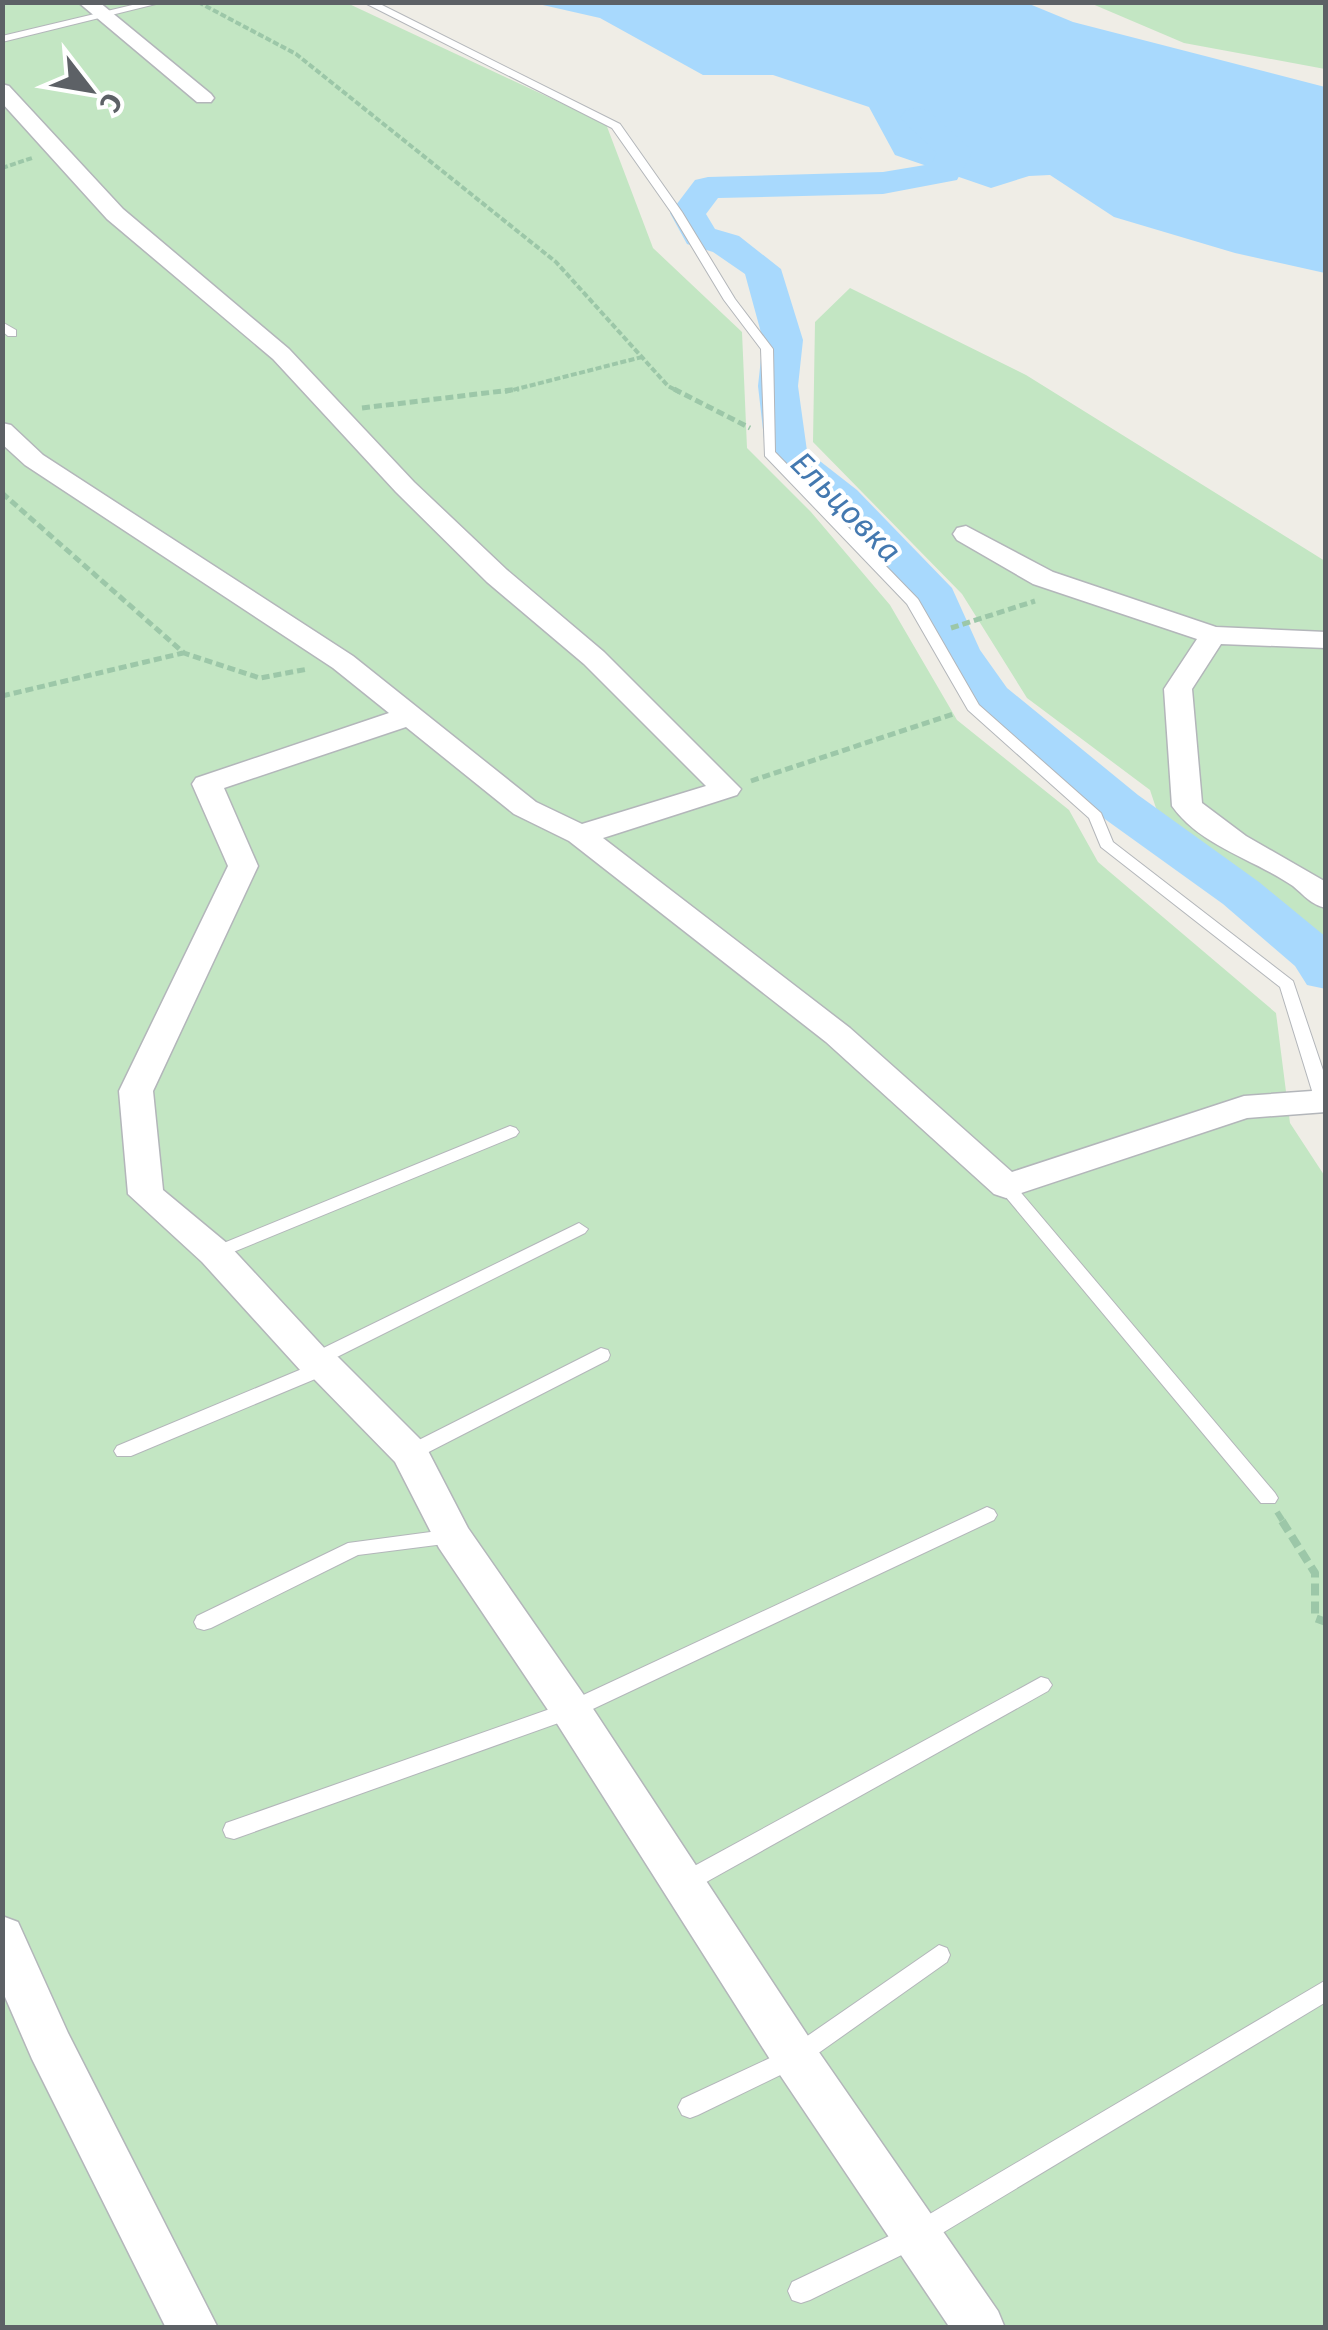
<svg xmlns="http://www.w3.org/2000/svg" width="1328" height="2330" viewBox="0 0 1328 2330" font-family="'Fira Sans',sans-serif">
  <rect width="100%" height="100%" fill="#efede6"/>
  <path fill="#c3e6c3" d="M3,3h344l259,121 47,124 89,84 5,116 64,64 79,93 67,115 112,90 29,52 178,151 14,110 36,55 -1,1149 -1322,1z
    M1090,3h235v66l-141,-26z
    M850,288l176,87 299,186v381l-82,-66 -80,-47 -13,-39 -123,-92 -65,-104 -149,-152 2,-120z"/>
  <path fill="#a8d9fd" d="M534,3h493l46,19 252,65v186l-90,-20 -121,-36 -64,-42 -21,1 -38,12 -96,-33 -26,-48 -96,-32h-70l-103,-57z"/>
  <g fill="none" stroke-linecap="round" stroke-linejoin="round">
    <path fill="#a8d9fd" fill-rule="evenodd" d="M917,108l12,3 44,40 -16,29 -74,14 -165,4 -12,16 9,15 24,7 42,33 22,71 -5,46 9,65 50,39 95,98 28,62 27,38 131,107 121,87 67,55v52l-19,-4 -12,-19 -72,-62 -121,-87 -129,-109 -39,-57 -19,-49 -88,-94 -61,-52 -8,-70 5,-46 -18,-66 -32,-22 -26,-8 -17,-31 25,-33 13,-3 175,-5 48,-8 6,-11 -37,-35 5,-7z"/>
    <defs>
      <path id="lane" d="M145,2h19l-162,40v-6z
        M363,2h13l244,122 62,88 53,87 38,50 2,103 143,147 61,106 122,108 12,29 180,139 33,98v33l-9,-5 -37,-120 -179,-140 -12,-29 -121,-108 -61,-106 -142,-148 -4,-107 -37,-49 -53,-88 -59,-84z
        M2,322l14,8v6h-8l-6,-5z
        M510,1126l6,2 3,4 -3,4 -295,121h-12l-3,-4 3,-4z
        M1006,1180l6,2 263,311 3,5 -3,5h-14l-261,-313 -3,-4 3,-4z
        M579,1223l9,6 -3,4 -256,128 5,6 -2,5 -201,84h-14l-3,-5 3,-5 192,-80 -4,-5 2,-5z
        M601,1348l7,2 2,5 -2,5 -191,98h-14l-3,-5 3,-5z
        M987,1507l7,3 3,5 -3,5 -416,196 -344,123 -8,-2 -3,-7 3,-7 338,-119z
        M453,1529l7,3 3,5 -3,5 -102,13 -147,73 -7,2 -7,-2 -3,-6 3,-6 151,-73z
        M1041,1677l7,2 4,6 -4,6 -356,199 -8,3 -8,-3 -3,-7 3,-7z
        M939,1945l8,3 3,7 -3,7 -144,102 -105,51 -8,3 -8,-3 -4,-8 4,-8 105,-49z
        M1326,1980v22l-402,242 -114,56 -9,3 -9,-3 -4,-9 4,-9 114,-54z"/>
      <path id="street" d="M78,2h21l112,92 3,4 -3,4h-14z
        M2,84l7,2 114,123 166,140 125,133 93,88 97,82 137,137 -4,6 -134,43 247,190 162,144 232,-76 82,-6v22l-79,6 -241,80 -12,-4 -168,-152 -257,-201 -55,-27 -108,-87 -182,61 34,78 -105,225 10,99 65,54 99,107 11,6 86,86 44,85 118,170 226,344 186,269 7,17h-55l-172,-256 -222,-350 -117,-174 -44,-86 -83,-85 -11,-6 -99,-109 -74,-68 -9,-103 109,-225 -36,-82 4,-6 193,-65 -56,-45 -308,-203 -23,-21v-21l9,2 32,30 310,201 183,146 46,22 124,-38 -122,-122 -97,-82 -91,-90 -123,-133 -166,-140 -105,-116z
        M966,526l87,46 163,55 110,5v16l-105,-4 -29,45 10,114 44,33 80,46v26c-15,-3 -22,-13 -33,-22 -39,-27 -93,-40 -121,-80l-8,-117 33,-50 -164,-55 -76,-44 -4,-6 4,-6z
        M2,1916l16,6 50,111 150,295h-52l-134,-269 -30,-69z"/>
    </defs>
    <use href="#lane" stroke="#b3b6ba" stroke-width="2"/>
    <use href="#street" stroke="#b3b6ba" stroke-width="3"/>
    <path stroke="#9cc7a8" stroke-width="4" stroke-dasharray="6 2.5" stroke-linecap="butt" d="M198,2l98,52 260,208 112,124 11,6
      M2,168l30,-10
      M505,392l137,-35"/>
    <path stroke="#9cc7a8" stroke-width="5" stroke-dasharray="8 4" stroke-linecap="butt" d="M674,389l76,39
      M362,408l157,-19
      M2,493l182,160 76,25 48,-9
      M951,628l84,-27
      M2,696l181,-43
      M751,781l202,-67"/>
    <path stroke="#9cc7a8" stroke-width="6" stroke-dasharray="10 5" stroke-linecap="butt" d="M1277,1512l7,11"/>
    <path stroke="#9cc7a8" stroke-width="8" stroke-dasharray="12 6" stroke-linecap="butt" d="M1282,1521l33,52v45l11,4"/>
    <use href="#lane" fill="#fff" fill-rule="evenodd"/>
    <use href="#street" fill="#fff" fill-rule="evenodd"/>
  </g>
  <g text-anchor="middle" stroke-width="8" stroke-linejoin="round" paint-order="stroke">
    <g font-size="32" font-style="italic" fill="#4479b0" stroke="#fff">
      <text transform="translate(846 507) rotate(45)" y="11">Ельцовка</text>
    </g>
  </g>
  <rect width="1328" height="2330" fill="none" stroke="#5d6166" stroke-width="10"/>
  <g transform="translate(90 90) rotate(121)" stroke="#ffffff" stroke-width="8" paint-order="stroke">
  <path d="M0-8L18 38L0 25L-18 38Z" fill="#5d6166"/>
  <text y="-15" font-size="28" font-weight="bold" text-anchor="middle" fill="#5d6166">С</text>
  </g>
</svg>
